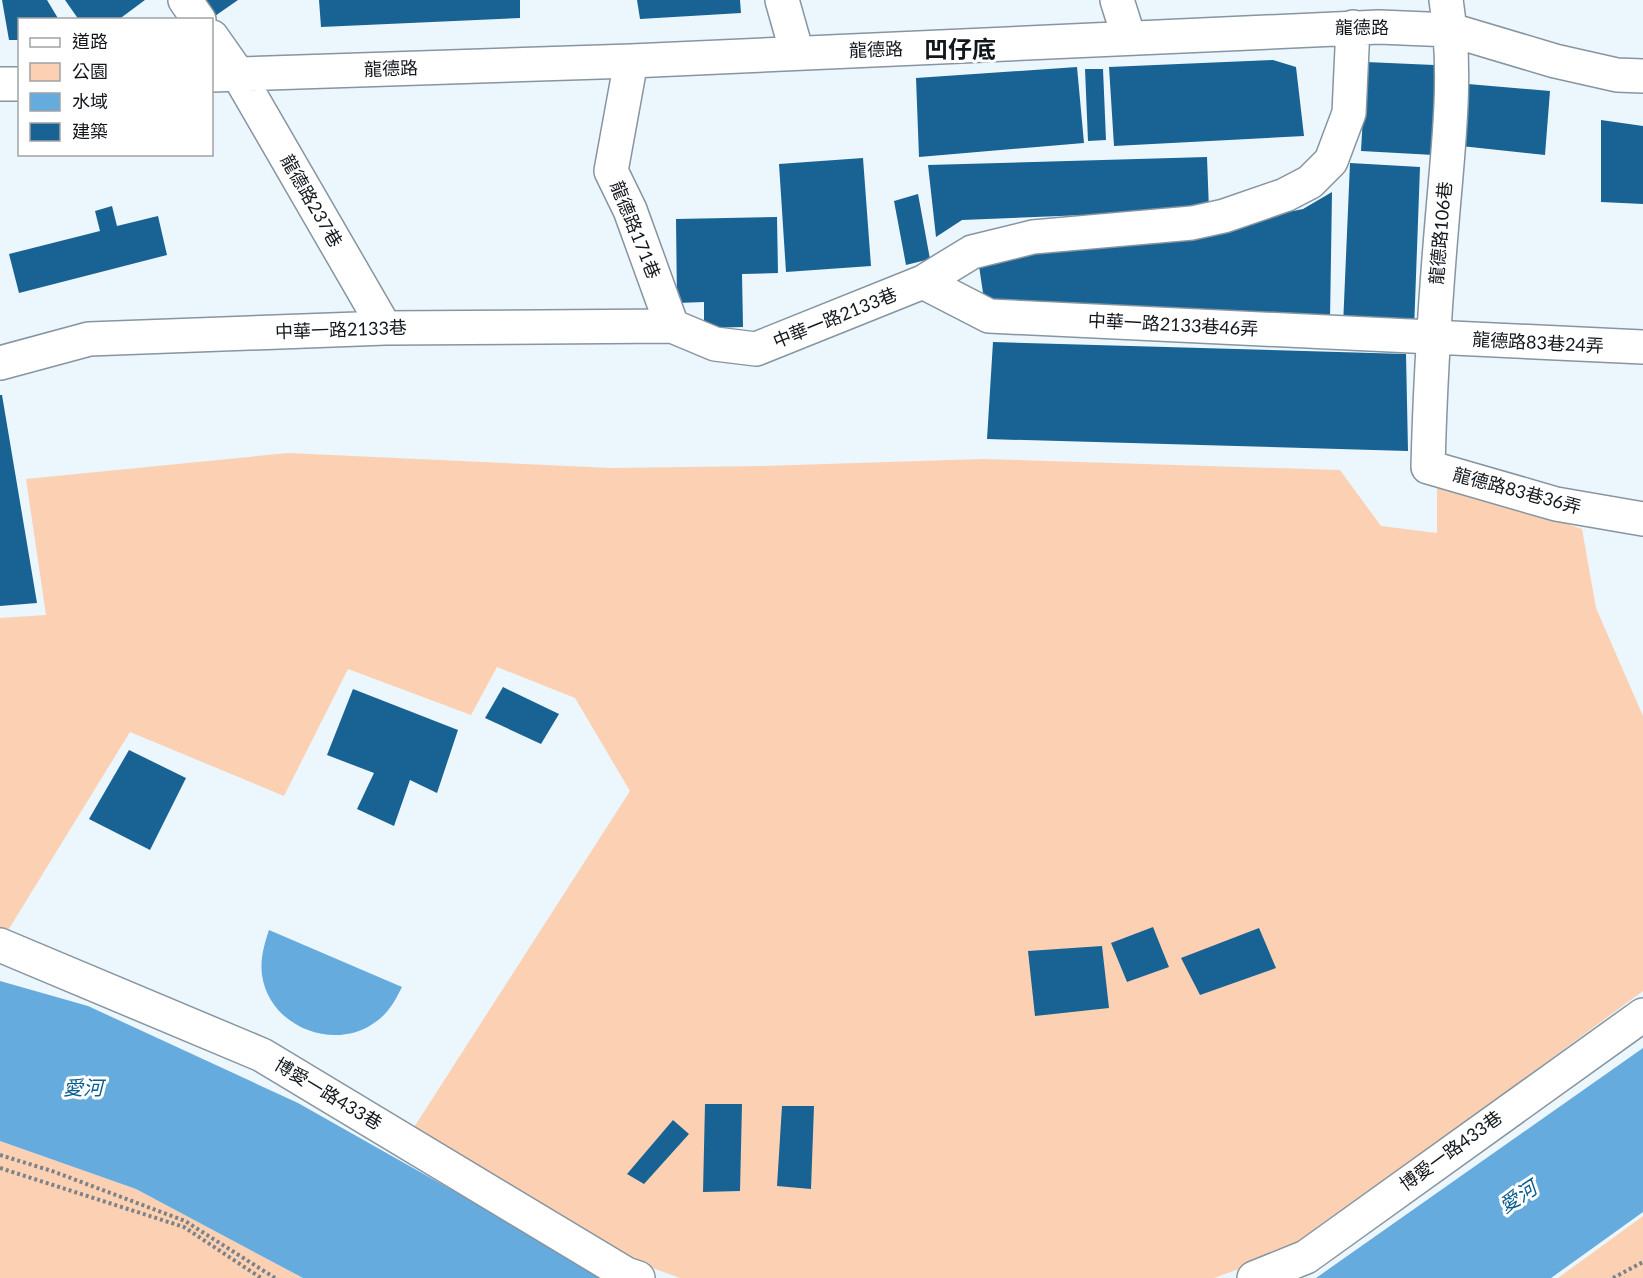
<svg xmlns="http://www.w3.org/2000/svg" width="1643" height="1278" viewBox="0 0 1643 1278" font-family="Lato,'Noto Sans TC',sans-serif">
  <rect width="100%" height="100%" fill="#ecf6fd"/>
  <path fill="#fcd1b3" d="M288,453l323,15 152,-2 219,-7 358,11 41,56 56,7v-49l75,21 70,24 14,79 47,108v275l-354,260 -75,27h-534l-55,-20 -214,-126 219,-341 -55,-93 -78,-31 -26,48 -123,-46 -64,127 -154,-64 -123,200 -7,-2v-312l46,-3 -20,-136z
    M0,1141l136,48 167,89h-303z
    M1643,1216v62h-85z"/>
  <path fill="#65abde" d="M269,930l133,57c-7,14 -14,27 -28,36 -41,29 -105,3 -112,-48 -2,-16 2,-30 7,-45z
    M0,981l88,25 210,97 310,175h-305l-167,-89 -136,-48z
    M1643,1048v164l-92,66h-235z"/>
  <path fill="#186393" d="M2,0h45l12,20h-39v20h-11z
    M65,0h80l-27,20h-39z
    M203,0h35l-23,16z
    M319,0h201v18l-199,9z
    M637,0h103l1,13 -101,6z
    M1273,60l23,7 8,69 -190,10 -5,-79z
    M1366,62l68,3v90l-73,-4z
    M1077,67l7,76 -165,14 -3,-79z
    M1085,69h18l3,71 -18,1z
    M1468,84l82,7 -5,64 -84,-9z
    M1601,120l42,6v78l-42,-2z
    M1207,157l2,53 -247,10 -26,17 -8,-72z
    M863,158l8,108 -85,6 -7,-108z
    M1350,163l70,4 -6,163 -71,-4z
    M1332,192l-2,128 -345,-14 -6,-40 49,-18 216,-27 59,-12z
    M918,194l12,65 -24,6 -12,-64z
    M112,206l5,20 41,-10 9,39 -148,38 -10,-39 91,-23 -5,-20z
    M777,217l1,56 -36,1 1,53 -39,1v-26l-27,1 -1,-84z
    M993,342l413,12 2,97 -421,-12z
    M0,395h2l35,208 -37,3z
    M503,687l56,27 -18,30 -56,-26z
    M353,689l105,41 -21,63 -27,-13 -16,46 -37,-17 17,-36 -47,-18z
    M129,750l57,28 -36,72 -61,-31z
    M1153,927l16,40 -42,15 -16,-39z
    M1259,928l17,40 -76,27 -19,-37z
    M1102,946l7,62 -74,8 -7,-65z
    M705,1104h37l-2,87 -37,1z
    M782,1106h32l-3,83 -34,-3z
    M673,1120l16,14 -45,50 -17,-10z"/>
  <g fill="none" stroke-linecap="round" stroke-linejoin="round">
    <defs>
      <path id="minor" d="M185,0l14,20
        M782,0l15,53
        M1117,0l12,38
        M1446,0c12,74 2,148 -4,222 -7,82 -12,163 -14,245l128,37 87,15
        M212,37l26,37 147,254
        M631,61l-20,110 19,39 42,116
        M212,75l419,-14 748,-34 72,3 104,31 62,14 26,1
        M0,84h20
        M923,282l66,34 654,31
        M0,363l89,-24 296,-11 287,-2 43,18 41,5 167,-67 49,-30 61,-15 159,-14 32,-7 61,-21 25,-13 21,-21 18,-48 4,-86
        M0,945l262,110 364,219 12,4
        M1254,1278l52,-21 337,-242"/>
    </defs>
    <use href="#minor" stroke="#8695a0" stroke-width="36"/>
    <path stroke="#7b8288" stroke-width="4" stroke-dasharray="3 3" stroke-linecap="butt" d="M0,1155l52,16 133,50 90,57
      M0,1168l184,59 77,51
      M1613,1278l30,-16"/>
    <use href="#minor" stroke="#fff" stroke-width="33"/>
  </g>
  <g text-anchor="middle" stroke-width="6" stroke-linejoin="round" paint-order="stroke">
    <g font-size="18" fill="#12171c" stroke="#fff">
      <text x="1362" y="34">龍德路</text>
      <text transform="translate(876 50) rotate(-2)" y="6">龍德路</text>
      <text transform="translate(391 69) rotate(-2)" y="6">龍德路</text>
      <text transform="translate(311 201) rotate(60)" y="6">龍德路237巷</text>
      <text transform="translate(635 230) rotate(68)" y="6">龍德路171巷</text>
      <text transform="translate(1441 233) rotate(-85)" y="6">龍德路106巷</text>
      <text transform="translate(835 318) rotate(-22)" y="6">中華一路2133巷</text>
      <text transform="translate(1173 325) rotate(3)" y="6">中華一路2133巷46弄</text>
      <text transform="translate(341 330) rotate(-2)" y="6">中華一路2133巷</text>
      <text transform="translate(1538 343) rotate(3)" y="6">龍德路83巷24弄</text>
      <text transform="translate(1517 491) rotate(15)" y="6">龍德路83巷36弄</text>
      <text transform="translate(328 1094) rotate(31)" y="6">博愛一路433巷</text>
      <text transform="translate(1451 1151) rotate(-36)" y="6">博愛一路433巷</text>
    </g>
    <g font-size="20" font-style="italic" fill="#075d8e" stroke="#fff">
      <text x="83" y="1095">愛河</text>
      <text transform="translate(1518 1197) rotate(-33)" y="7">愛河</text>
    </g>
    <g font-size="24" font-weight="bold" fill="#12171c" stroke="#fff">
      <text x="960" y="58">凹仔底</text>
    </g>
  </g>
  <rect x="18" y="18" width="195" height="138" fill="#ffffff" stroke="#a0a2a4" stroke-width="1.5"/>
  <rect x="30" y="38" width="30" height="9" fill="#ffffff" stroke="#a0a2a4" stroke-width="1.5"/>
  <text x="72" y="48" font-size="18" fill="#12171c">道路</text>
  <rect x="30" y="63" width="30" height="18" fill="#fcd1b3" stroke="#a0a2a4" stroke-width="1.5"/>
  <text x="72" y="78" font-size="18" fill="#12171c">公園</text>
  <rect x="30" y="93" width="30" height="18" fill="#65abde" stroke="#a0a2a4" stroke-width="1.5"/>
  <text x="72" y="108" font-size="18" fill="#12171c">水域</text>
  <rect x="30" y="123" width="30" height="18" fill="#186393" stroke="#a0a2a4" stroke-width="1.5"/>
  <text x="72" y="138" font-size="18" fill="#12171c">建築</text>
</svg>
